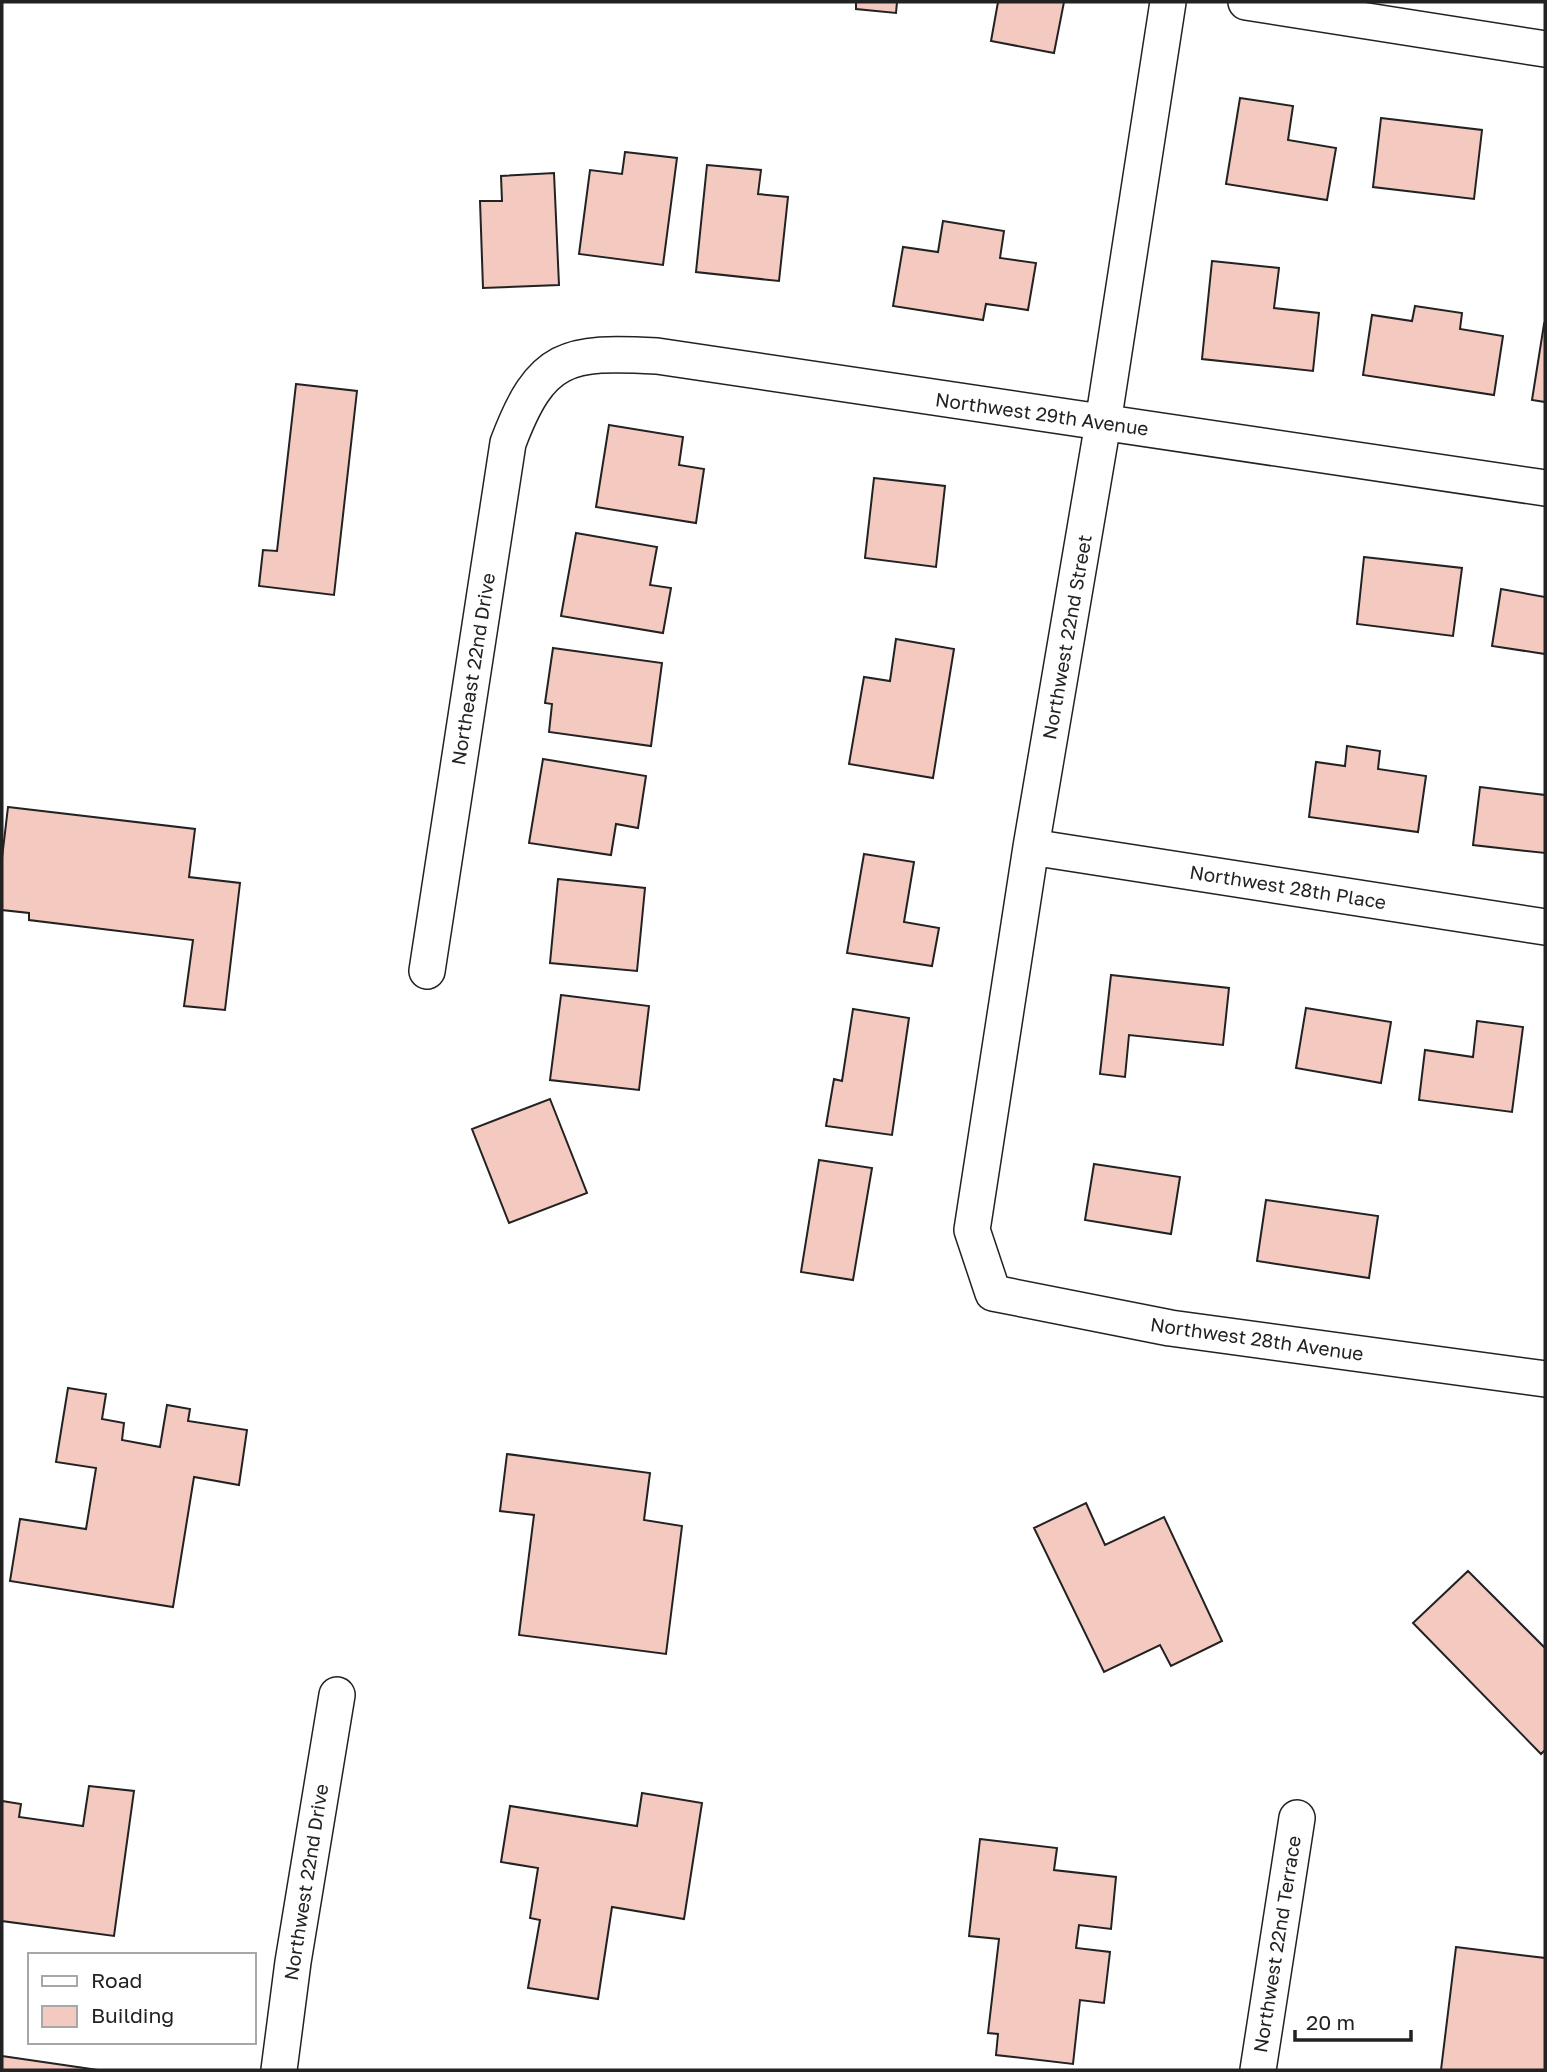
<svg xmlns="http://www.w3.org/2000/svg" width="1547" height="2072" viewBox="0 0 1547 2072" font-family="'Golos Text',sans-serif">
  <rect width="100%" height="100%" fill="#fff"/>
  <path fill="#f3c9c0" stroke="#222" stroke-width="2" d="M856,2h41l-1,11 -40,-4z
    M998,2h66l-10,51 -63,-12z
    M1240,98l53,8 -5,34 48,8 -9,52 -101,-16z
    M1381,118l101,12 -8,69 -101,-12z
    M625,152l52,6 -14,107 -84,-11 11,-84 32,4z
    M707,165l54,5 -3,24 30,3 -9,84 -83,-9z
    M554,173l5,112 -76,3 -3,-87h22l-1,-25z
    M943,221l61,10 -4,27 36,5 -8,47 -42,-6 -3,16 -90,-14 10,-59 35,5z
    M1212,261l67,7 -5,40 45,5 -6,58 -111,-12z
    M1415,306l47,7 -2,16 43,7 -9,59 -131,-20 9,-60 40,6z
    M1544,324l1,1v77l-13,-2z
    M296,384l61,7 -23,204 -75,-9 4,-36 14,1z
    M609,425l74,12 -4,28 25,4 -8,54 -100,-16z
    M874,478l71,8 -9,81 -71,-9z
    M576,533l81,14 -7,38 21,3 -8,45 -102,-17z
    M1364,557l98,11 -9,68 -96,-12z
    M1501,589l44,8v57l-53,-8z
    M896,639l58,10 -21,129 -84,-14 15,-87 26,4z
    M553,648l109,15 -11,83 -102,-14 3,-28 -7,-1z
    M1347,746l33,5 -2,18 48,7 -8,56 -109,-15 7,-55 29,4z
    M543,759l103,17 -8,52 -22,-4 -5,31 -82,-12z
    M1480,787l65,8v58l-72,-8z
    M8,807l187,22 -6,48 51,6 -15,127 -41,-4 9,-66 -164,-20v-7l-27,-3v-52z
    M864,854l50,8 -10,60 35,6 -7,38 -85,-13z
    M558,879l87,9 -8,83 -87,-8z
    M1111,975l118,13 -6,57 -94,-10 -4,42 -25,-3z
    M561,995l88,11 -10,84 -89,-10z
    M1306,1008l85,14 -10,61 -85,-15z
    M853,1009l56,9 -17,117 -66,-9 8,-47 8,2z
    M1477,1021l46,6 -11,85 -93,-12 6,-50 48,7z
    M550,1099l37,94 -78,30 -37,-94z
    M819,1160l53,8 -19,112 -52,-8z
    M1094,1164l86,13 -9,57 -86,-14z
    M1266,1200l112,16 -9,62 -112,-17z
    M68,1388l38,6 -4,25 22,4 -2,17 38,7 7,-42 23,4 -2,12 59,9 -8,55 -45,-8 -21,130 -163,-26 10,-62 66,10 10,-61 -40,-6z
    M507,1454l143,19 -6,47 38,6 -16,128 -147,-19 15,-120 -34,-4z
    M1086,1503l19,42 59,-28 58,124 -51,25 -11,-21 -56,27 -70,-144z
    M1468,1571l77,77v102l-4,4 -128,-131z
    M89,1786l45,5 -20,145 -112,-15v-120l19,3 -2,13 64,9z
    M642,1793l60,10 -18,116 -72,-12 -14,92 -70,-11 12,-68 -10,-2 8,-50 -37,-6 9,-56 127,20z
    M980,1839l77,9 -3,22 62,7 -5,52 -32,-4 -3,23 34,4 -6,51 -24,-3 -7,64 -77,-9 2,-21 -10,-1 11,-94 -30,-3z
    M1456,1947l89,11v112h-104z
    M2,2056l96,14h-96z"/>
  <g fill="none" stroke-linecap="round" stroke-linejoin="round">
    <defs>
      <path id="street" d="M1168,2l-65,421 -72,424 -59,383 21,63 177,35 375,51
        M1246,2l299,47
        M1031,847l514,80
        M427,971l81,-528c33,-88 59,-92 149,-87l888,132
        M279,2070l14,-108 44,-267
        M1258,2070l39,-252"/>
    </defs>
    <use href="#street" stroke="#222" stroke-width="38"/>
    <use href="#street" stroke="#fff" stroke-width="35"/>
  </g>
  <g text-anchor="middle" stroke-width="5" stroke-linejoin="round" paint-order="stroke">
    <g font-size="19" fill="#222" stroke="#fff">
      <text transform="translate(1042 414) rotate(8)" y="7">Northwest 29th Avenue</text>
      <text transform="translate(1067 637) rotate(-80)" y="7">Northwest 22nd Street</text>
      <text transform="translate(473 669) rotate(-81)" y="7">Northeast 22nd Drive</text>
      <text transform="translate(1288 887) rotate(9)" y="7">Northwest 28th Place</text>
      <text transform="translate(1257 1339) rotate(8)" y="7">Northwest 28th Avenue</text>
      <text transform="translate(306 1882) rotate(-81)" y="7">Northwest 22nd Drive</text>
      <text transform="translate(1277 1944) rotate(-81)" y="7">Northwest 22nd Terrace</text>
    </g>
  </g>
  <rect width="1547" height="2072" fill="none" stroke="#222222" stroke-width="7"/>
  <rect x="28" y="1953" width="228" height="91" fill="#ffffff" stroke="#a7a7a7" stroke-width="2"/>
  <rect x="42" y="1976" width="35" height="10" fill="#ffffff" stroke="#a7a7a7" stroke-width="2"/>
  <text x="91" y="1988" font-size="21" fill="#222222">Road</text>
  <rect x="42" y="2006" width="35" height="21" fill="#f3c9c0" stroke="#a7a7a7" stroke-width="2"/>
  <text x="91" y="2023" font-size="21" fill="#222222">Building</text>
  <path d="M1295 2030v10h116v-10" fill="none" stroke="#222222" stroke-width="3.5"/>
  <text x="1306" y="2030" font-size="21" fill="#222222" stroke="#ffffff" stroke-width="5" paint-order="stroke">20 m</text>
</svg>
